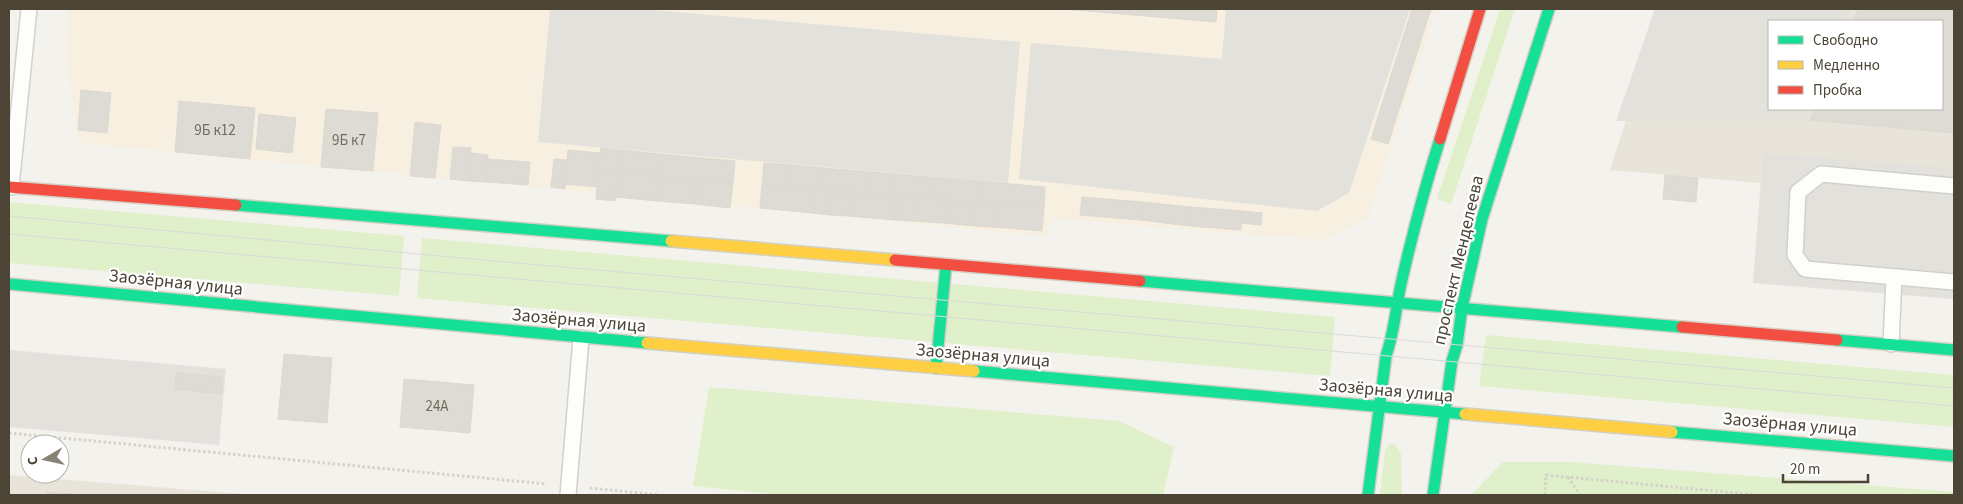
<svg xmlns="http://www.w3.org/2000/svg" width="1963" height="504" viewBox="0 0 1963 504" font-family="'Source Sans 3',sans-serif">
  <rect width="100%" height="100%" fill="#f4f2ed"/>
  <path fill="#e8e4da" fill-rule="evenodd" d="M1662,9h292v191l-344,-30zM1769,21h173v88h-173z
    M9,475l248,20h-248z"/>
  <path fill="#f7efdf" d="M69,9h1367l-68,209 -45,22 -273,-22 -3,18 -968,-93 -13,-86z"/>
  <path fill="#dff0ca" d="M1500,9h15l-64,195 -14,-5z
    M9,202l395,34 -5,60 -390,-33z
    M422,238l913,79 -5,59 -913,-78z
    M1486,335l468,40v52l-475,-41z
    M709,387l410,34 55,26 -11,48h-382l-88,-9z
    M1389,444h5l7,9 1,42h-22l5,-45z
    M1503,462h69l382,30v3h-483z"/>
  <path fill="#e3e1dc" d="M550,9h91l379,33 -12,141 -470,-41z
    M1226,9h184l-61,184 -32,18 -298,-32 12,-136 191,16z
    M1655,9h197l-6,12h-77v88h41l-5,11 -189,1z
    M1763,153l191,15v131l-201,-16z
    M9,350l217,19 -7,76 -210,-18z"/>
  <path fill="#dedbd5" stroke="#ddd9d2" d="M1063,9h154l-1,13z
    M1412,9h19l-43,135 -17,-5z
    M1859,9h95v124l-144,-13 5,-11h127v-88h-90z
    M81,90l30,3 -4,40 -29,-3z
    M179,101l76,7 -5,51 -75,-7z
    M326,109l52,4 -5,58 -52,-4z
    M259,114l37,4 -4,35 -36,-4z
    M415,122l26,3 -6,53 -25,-2z
    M453,147l18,1 -3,33 -18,-2z
    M601,148l19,2 -2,24 -20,-2z
    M568,150l32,3 -3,34 -32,-3z
    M620,150l40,4 -2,22 -40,-2z
    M471,153l17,2 -2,27 -18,-1z
    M660,154l75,7 -2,22 -75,-7z
    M488,159l42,3 -2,23 -42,-3z
    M554,159l13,1 -2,29 -14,-2z
    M764,163l27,2 -3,22 -26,-3z
    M791,165l33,3 -2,22 -34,-3z
    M824,168l48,4 -2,22 -48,-4z
    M598,172l20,2 -3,27 -19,-2z
    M872,172l22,2 -2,22 -22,-2z
    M618,174l40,2 -2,25 -40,-4z
    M894,174l37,3 -2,22 -37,-3z
    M1665,175l33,3 -2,24 -33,-3z
    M658,176l39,4 -2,24 -39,-3z
    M931,177l47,4 -2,22 -47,-4z
    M697,180l36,3 -3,25 -35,-4z
    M978,181l67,6 -1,21 -68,-5z
    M762,184l52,5 -2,24 -52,-5z
    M814,189l18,2 -2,24 -18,-2z
    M832,191l18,1 -2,24 -18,-1z
    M850,192l47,4 -2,24 -47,-4z
    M897,196l19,2 -2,23 -19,-1z
    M1082,197l60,5 -1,18 -61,-5z
    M916,198l30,2 -2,23 -30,-2z
    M946,200l30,3 -2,23 -30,-3z
    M1142,202l49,5 -2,19 -48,-6z
    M976,203l19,1 -1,23 -20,-1z
    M995,204l49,4 -2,23 -48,-4z
    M1191,207l51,4 -1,19 -52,-4z
    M1242,211l20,2 -1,12 -20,-2z
    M284,354l48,4 -5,65 -49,-4z
    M176,373l47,4 -2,17 -46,-5z
    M404,379l70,6 -4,48 -70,-6z
    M46,492l27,2 14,1h-41z"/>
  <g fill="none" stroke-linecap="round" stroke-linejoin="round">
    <defs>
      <path id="lane" d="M1954,186l-133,-12 -23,18 -3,63 10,14 149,13
        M11,187l18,-178
        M1891,344l3,-67
        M568,495l13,-157"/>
      <path id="fast" d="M236,205l435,36
        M1140,281l542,46
        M9,284l638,59
        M1837,340l117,10
        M936,368l10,-103
        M974,371l491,43
        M1672,432l282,24
        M1368,495l18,-139c8,-23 10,-48 15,-72 11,-49 24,-97 39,-145
        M1433,495l19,-134 5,-16 5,-37 20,-89 67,-210"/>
      <path id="slow" d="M671,241l224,19
        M647,343l327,28
        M1465,414l207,18"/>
      <path id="jam" d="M1440,139l40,-130
        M9,187l227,18
        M895,260l245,21
        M1682,327l155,13"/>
    </defs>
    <use href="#lane" stroke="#d2d0ca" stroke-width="18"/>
    <use href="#fast" stroke="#d4d0c3" stroke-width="14"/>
    <use href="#slow" stroke="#d4d0c3" stroke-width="14"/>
    <use href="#jam" stroke="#d4d0c3" stroke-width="14"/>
    <path stroke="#d4d2cb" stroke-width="3" stroke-dasharray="2.5 2.5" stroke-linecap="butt" d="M9,433l538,51
      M1568,477l12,18
      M590,488l69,7
      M1545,495l1,-20 212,20"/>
    <use href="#lane" stroke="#fdfdfc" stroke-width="15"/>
    <use href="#fast" stroke="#16e098" stroke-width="11"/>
    <use href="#slow" stroke="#ffcf43" stroke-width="11"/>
    <use href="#jam" stroke="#f24e42" stroke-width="11"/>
    <path stroke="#dadad9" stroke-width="1" d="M9,216l496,46 1449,126
      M9,234l1945,172"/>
  </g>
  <g text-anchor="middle" stroke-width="4.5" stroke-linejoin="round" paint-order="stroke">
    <g font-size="15" fill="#716b5e">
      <text x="215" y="135">9Б к12</text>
      <text x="349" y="145">9Б к7</text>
      <text x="437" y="411">24А</text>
    </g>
    <g font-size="18" fill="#4c4536" stroke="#fff">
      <text transform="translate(1458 260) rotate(-77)" y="6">проспект Менделеева</text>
      <text transform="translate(176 282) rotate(6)" y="6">Заозёрная улица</text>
      <text transform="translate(579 320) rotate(5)" y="6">Заозёрная улица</text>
      <text transform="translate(983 355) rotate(5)" y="6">Заозёрная улица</text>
      <text transform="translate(1386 390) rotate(5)" y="6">Заозёрная улица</text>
      <text transform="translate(1790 424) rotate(5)" y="6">Заозёрная улица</text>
    </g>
  </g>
  <rect width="1963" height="504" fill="none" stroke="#4c4536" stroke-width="20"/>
  <rect x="1768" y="20" width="175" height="90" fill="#ffffff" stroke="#b7b5af"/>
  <rect x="1778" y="36" width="25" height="8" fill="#16e098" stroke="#b7b5af"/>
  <text x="1813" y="45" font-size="15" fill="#4c4536">Свободно</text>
  <rect x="1778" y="61" width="25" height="8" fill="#ffcf43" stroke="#b7b5af"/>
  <text x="1813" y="70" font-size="15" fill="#4c4536">Медленно</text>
  <rect x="1778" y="86" width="25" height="8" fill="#f24e42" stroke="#b7b5af"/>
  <text x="1813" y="95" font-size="15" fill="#4c4536">Пробка</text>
  <g transform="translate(45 459) rotate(261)"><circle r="24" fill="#ffffff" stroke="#b7b5af"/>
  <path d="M0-4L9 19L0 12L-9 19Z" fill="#878276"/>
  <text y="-8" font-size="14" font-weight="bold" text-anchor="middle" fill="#4c4536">С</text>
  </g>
  <path d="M1783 474v8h85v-8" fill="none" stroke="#4c4536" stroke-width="2.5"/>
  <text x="1790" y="474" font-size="15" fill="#4c4536" stroke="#ffffff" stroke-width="4" paint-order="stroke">20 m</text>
</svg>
